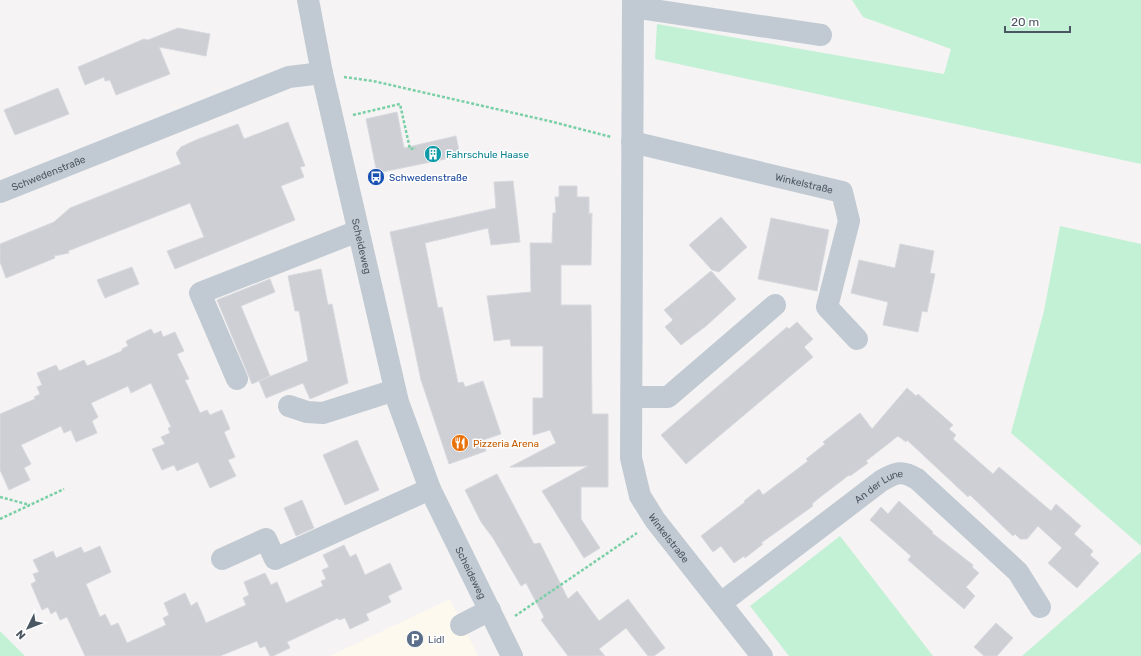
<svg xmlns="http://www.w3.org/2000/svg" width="1141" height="656" viewBox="0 0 1141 656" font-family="Rubik,sans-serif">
  <rect width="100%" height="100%" fill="#f5f3f3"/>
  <path fill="#fdf9ef" d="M450,599l28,57h-148z"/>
  <path fill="#c3f1d5" d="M852,0h289v164l-486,-105 2,-35 287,50 7,-25 -88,-32z
    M1060,226l81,18v302l-130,-113 33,-122z
    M840,536l93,120h-144l-39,-50z
    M1141,552v104h-119z
    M0,631l25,25h-25z"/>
  <path fill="#cdcfd5" stroke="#d7d9de" d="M178,28l32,6 -4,22 -47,-9 11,27 -54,21 -6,-15 -5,1 -1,-4 -19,8 -7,-18 66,-28 4,1z
    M58,88l11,26 -54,21 -11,-25z
    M397,112l7,36 52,-12 4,20 -83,17 -11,-54z
    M288,122l17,44 -5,1 4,10 -23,9 14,34 -120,49 -8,-18 37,-14 -14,-34 -122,48 1,2 -15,3 1,2 -49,20 -6,-16v-18l54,-22 16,-14 111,-44 -5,-11 5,-6 15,-7 42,-16 6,15z
    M513,181l7,61 -29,3 -3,-17 -63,15 13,65 4,-1 16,76 5,-1 2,5 18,-6 18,53 -18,6 3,11 -37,13 -28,-84 -31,-148 106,-24 -2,-26z
    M559,186h18v11h12v17l3,-1 -1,52h-30v40h30l1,109h16v73h-27v32l19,29 -16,10 -42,-67 46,-25 -78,1 46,-24 -6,-13 -17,5v-37h10v-52h-32l-1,-7 -16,2 -7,-45 44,-4 -1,-49h22l1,-30h3l-1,-16h4z
    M721,217l26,30 -28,25 -7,-2 -23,-25z
    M771,218l58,12 -12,61 -59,-12z
    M900,244l34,7 -4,22 5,1 -8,38 -5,-1 -4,21 -35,-7 5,-23 -37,-9 8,-33 36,8z
    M132,267l7,17 -34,14 -8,-18z
    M321,269l7,36 4,-1 16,79 -38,16 -7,-16 -37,15 -7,-17 49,-20 -9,-50h-4l-7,-35z
    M711,271l25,28 -30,27 -25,19 -16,-18 8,-7 -9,-10z
    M270,279l5,13 -34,14 29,70 -18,8 -35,-84z
    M797,322l16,17 -9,8 9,10 -127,107 -25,-29 126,-108 2,2z
    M151,329l3,5 7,-3 2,6 12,-5 9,19 -7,3 12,25 -4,1 15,33 7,-3 3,5 12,-5 8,19 -6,3 11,25 -7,3 8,16 -26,12 -12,-26 -21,9 -3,-6 -12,5 -10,-21 13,-5 -4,-7 9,-4 -2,-5 3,-1 -20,-44 -20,10 -3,-7 -37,17 7,14 -6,4 5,12 -21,9 -5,-12 -7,3 -3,-7 -40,19 10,19 -7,4 6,12 -21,10 -9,-20v-56l35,-15 -1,-2 6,-3 -3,-7 5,-2 -5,-12 19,-8 3,6 25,-11 3,6 35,-15v-2l6,-3 -2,-5z
    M907,388l9,8 2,-2 35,31 -4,4 7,6 -3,4 40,35 6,-7 52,44 5,-7 25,22 -7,8 19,17 -3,4 9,8 -22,25 -29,-25 14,-15 -24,-22 -11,13h-7l-5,-5 -2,2 -43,-41 -2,2 -61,-57 -1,2 -8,-6 -32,25 2,2 -18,13 -1,-1 -30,23 -7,6 1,2 -52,37 2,1 -18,14 -1,-2 -10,7 -13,-17 -8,6 -12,-16 44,-34 -1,-1 15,-12 4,6 45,-34 -2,-2 19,-15 -2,-2 37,-29 12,16z
    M357,440l22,50 -34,15 -22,-50z
    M497,474l37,70 6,-1 28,56 9,-8 22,30 29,-22 37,49 -11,8h-6l-22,-28 -27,21 6,7h-37l-27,-36 3,-3 -18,-34 -5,3 -28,-48 -12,-16 -16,-32z
    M302,500l12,28 -18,8 -12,-28z
    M899,501l34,31 -1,1 41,32 -1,2 7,6 -13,14 9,9 -11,13 -56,-49 3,-4 -41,-36 11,-13 7,7z
    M344,545l6,12 6,-3 9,21 25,-12 12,26 -14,7 3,6 -25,12 3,6 -19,9 -5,-11 -6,2 -1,-2 -51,24 3,6 -17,8h-3l-5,-10 -5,2 -3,-7 -37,15h-135l-18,-39 -7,3 -4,-9 -5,3 -3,-7 -6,3 -11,-26 5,-3 -3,-7 6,-2 -6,-12 20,-9 3,7 25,-11 3,6 16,-7 11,26 -25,12 14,33 5,-3 6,12 7,-3 9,20 39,-18 -3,-7 6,-3 -5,-12 21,-10 6,13 6,-4 9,21 40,-18 -3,-7 6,-3 -5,-13 21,-9 6,12 6,-3 9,21 37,-17 -2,-5 5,-2 -4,-9 7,-3 -6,-12z
    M996,623l17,15 -16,18h-13l-10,-9z"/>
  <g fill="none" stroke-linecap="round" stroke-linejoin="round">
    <path stroke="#7ad0a6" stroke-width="2.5" stroke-dasharray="3 2" stroke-linecap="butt" d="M344,77l29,4 176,40 62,16
      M353,115l47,-11 10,45 6,-1
      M0,497l30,8
      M0,519l64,-30
      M515,616l122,-83"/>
    <g stroke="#c1cad2" stroke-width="22">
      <path id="s1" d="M308,0l14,73 76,329 32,87 82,167"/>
      <path id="s2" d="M633,0l-2,458 9,38 15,24 107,136"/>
      <path d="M633,7l188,28"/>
      <path id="s3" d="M632,142l210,50 7,29 -22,86 30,32"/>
      <path id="s4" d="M0,192l289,-115 33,-4"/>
      <path d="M237,379l-37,-86 158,-62"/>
      <path d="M633,397h35l107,-92"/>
      <path d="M289,406l18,6 16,1 72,-23"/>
      <path d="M222,559l44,-20 9,20 155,-70"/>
      <path id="s5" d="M721,603l160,-122c15,-9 21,-11 36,-2l101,93 22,35"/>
      <path d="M461,625l29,-15"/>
    </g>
  </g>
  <defs>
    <symbol id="building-disc" viewBox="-11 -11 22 22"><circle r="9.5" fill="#0f9aa8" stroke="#fff"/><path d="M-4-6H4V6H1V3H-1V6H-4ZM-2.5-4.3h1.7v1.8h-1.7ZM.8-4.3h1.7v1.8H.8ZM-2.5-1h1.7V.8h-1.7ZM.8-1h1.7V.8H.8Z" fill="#fff"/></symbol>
    <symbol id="bus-disc" viewBox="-11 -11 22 22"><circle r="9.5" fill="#1a4fb4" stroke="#fff"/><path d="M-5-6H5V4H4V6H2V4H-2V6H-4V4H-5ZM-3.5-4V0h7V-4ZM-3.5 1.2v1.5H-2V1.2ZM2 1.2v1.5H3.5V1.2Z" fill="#fff"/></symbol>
    <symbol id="restaurant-disc" viewBox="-11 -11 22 22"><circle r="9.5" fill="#e8710a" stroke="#fff"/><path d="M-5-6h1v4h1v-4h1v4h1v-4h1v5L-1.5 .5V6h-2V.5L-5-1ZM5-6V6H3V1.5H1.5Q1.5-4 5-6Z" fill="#fff"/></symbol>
    <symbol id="parking-disc" viewBox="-11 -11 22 22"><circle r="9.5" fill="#5c6f8a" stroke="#fff"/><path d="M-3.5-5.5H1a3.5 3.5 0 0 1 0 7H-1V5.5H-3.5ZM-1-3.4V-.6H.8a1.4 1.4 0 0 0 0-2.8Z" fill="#fff"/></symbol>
  </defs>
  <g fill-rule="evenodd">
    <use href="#building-disc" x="423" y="144" width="20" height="20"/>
    <use href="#bus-disc" x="366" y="167" width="20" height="20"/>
    <use href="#restaurant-disc" x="450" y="433" width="20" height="20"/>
    <use href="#parking-disc" x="405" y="629" width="20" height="20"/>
  </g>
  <g text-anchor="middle" stroke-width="3" stroke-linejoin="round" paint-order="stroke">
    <g font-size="10" fill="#0d838f" stroke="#fff" text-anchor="start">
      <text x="446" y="158">Fahrschule Haase</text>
    </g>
    <g font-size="10" fill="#4a5661" stroke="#fff">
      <text dy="4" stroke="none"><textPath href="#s4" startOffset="52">Schwedenstraße</textPath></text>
      <text dy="4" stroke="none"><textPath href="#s3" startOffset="177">Winkelstraße</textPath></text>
      <text dy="4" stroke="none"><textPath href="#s1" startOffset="252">Scheideweg</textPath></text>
      <text dy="4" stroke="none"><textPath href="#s5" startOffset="197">An der Lune</textPath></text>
      <text dy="4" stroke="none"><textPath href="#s2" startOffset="548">Winkelstraße</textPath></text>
      <text dy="4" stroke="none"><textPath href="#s1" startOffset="598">Scheideweg</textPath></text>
    </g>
    <g font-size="10" fill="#164399" stroke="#fff" text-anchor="start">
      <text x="389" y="181">Schwedenstraße</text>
    </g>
    <g font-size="10" fill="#c56008" stroke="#fff" text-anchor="start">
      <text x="473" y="447">Pizzeria Arena</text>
    </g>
    <g font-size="10" fill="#4e5e75" stroke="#fff" text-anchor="start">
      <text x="428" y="643">Lidl</text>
    </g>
  </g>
  <g transform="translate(28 628) rotate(227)" stroke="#ffffff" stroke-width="3" paint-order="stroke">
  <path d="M0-3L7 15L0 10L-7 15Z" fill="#4a5661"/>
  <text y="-6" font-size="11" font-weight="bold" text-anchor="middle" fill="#4a5661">N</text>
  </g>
  <path d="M1005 26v6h65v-6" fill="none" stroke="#4a5661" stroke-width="2"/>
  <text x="1011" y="26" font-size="12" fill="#4a5661" stroke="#ffffff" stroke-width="3" paint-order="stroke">20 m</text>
</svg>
